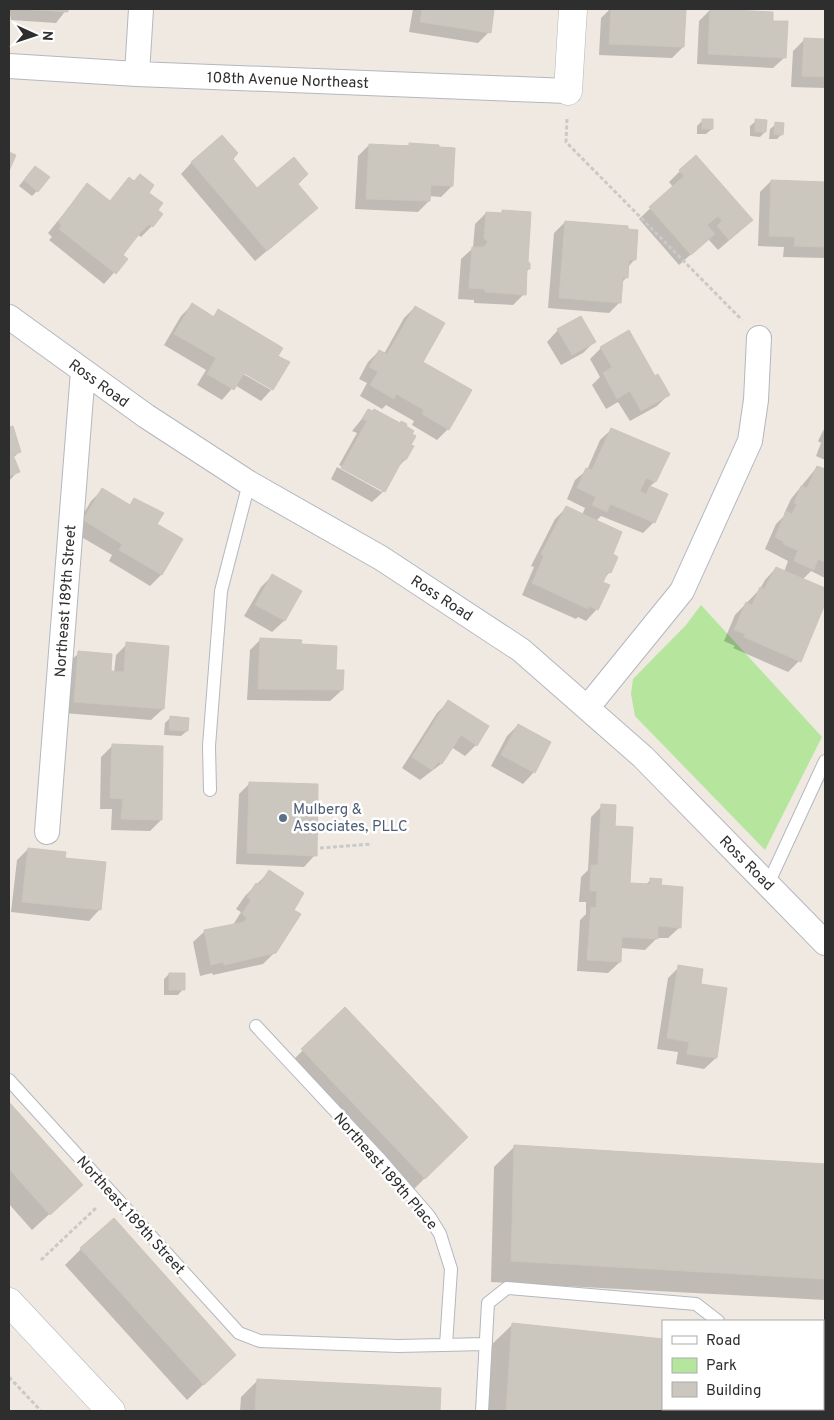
<svg xmlns="http://www.w3.org/2000/svg" width="834" height="1420" viewBox="0 0 834 1420" font-family="Overpass,sans-serif">
  <rect width="100%" height="100%" fill="#efe9e1"/>
  <path fill="#b6e59e" d="M701,605l121,132 -57,113 -130,-134 -4,-22 2,-15 53,-54z"/>
  <path fill="#0003" fill-rule="evenodd" d="M9,9h58l-11,14 -45,-3z
    M413,9h80l-4,23 -11,11 -69,-11z
    M610,9l75,1 -2,37 -11,11 -73,-3 2,-37z
    M710,10l75,47 -12,11 -76,-4 2,-43z
    M804,40l21,1v47l-34,-1 2,-36z
    M703,120l9,9 -6,5h-9v-8z
    M756,121l9,11 -5,5 -10,-1v-10z
    M776,124l6,10 -5,5h-8l1,-10z
    M369,145l69,1 14,40 -11,11 -12,-1v5l-11,11 -63,-3 3,-53z
    M232,160l25,29 40,-5 20,24 -62,53 -74,-87 11,-12z
    M680,171l60,60 -22,19 -10,-11 -29,26 -40,-46 34,-32 -4,-5z
    M30,172l7,19 -5,5 -13,-10z
    M129,179l28,31 -5,16 -11,11 -4,-3 -16,21 5,4 -22,25 -55,-44 3,-3 -4,-4 39,-48 22,17z
    M771,181l54,2v75l-42,-1 1,-10 -26,-1 2,-54z
    M486,213l43,56 -3,3 -2,22 -11,11 -39,-2v-3l-16,-1 3,-40 12,-11 2,-24z
    M565,222l70,37 -7,8 -1,10 -6,6 -1,19 -11,11 -61,-5 6,-75z
    M192,305l20,12 7,-6 57,45 -4,33 -11,12 -26,-16 -13,15 -25,-15 9,-15 -42,-25 17,-29zM239,369l32,18v3l-33,-19z
    M415,307l6,55 27,67 -11,11 -25,-15 2,-4 -28,-16 -4,4 -22,-13 7,-13 -8,-4 9,-17 11,-11 5,3 20,-36z
    M558,330l36,12 -11,11 -22,12 -14,-23z
    M601,348l54,29 13,18 -11,11 -27,15 -12,-19 -12,7 -14,-24 8,-8 -10,-18z
    M369,410l35,17 1,33 -8,8 -13,23 -12,11 -41,-23 6,-12 45,25v-3l-43,-24 18,-32 -5,-2z
    M12,427l7,25 -6,6 5,13 -9,10v-53z
    M825,427v33l-9,-4 5,-13 -3,-2z
    M612,429l43,53 -6,5 5,35 -11,11 -42,-17 -5,5 15,34 -1,17 -7,7 -6,30 -11,12 -8,-4 -2,2 -54,-24 12,-28 -3,-1 24,-47 11,-11 16,7 3,-7 -18,-9 8,-19 12,-10 13,-30z
    M817,467l8,4v107l-14,-7 -9,9 23,10v11l-26,60 -11,11 -55,-24 2,-2 -11,-5 11,-26 25,-26 5,-9 11,-12 8,4 4,-11 -23,-12 11,-25 9,-9 -1,-1 7,-15z
    M102,490l27,16 6,-6 21,24 26,16 -21,35 -11,11 -41,-25 3,-6 -39,-23 18,-31z
    M272,576l28,15 -16,30 -12,11 -28,-16 17,-29z
    M261,639l39,6 34,26 8,19 -12,11 -83,-1 3,-50z
    M127,644l36,65 -12,11 -88,-7 4,-49 12,-11 30,19 5,1 2,-18z
    M448,702l28,43 -11,11 -14,-9 -10,17 -21,16 -18,-12 35,-55z
    M171,717l16,14 -6,5 -17,-1 1,-12z
    M518,725l32,17 -16,30 -11,12 -32,-18 16,-30z
    M112,746l49,74 -11,11 -39,-1 1,-21h-12l1,-52z
    M250,783l65,72 -11,12 -68,-3 3,-70z
    M602,806l12,21 15,57 16,1 6,-5 29,47 -12,11h-11l-12,12 -25,-2v14l-12,11 -31,-2 3,-51 6,-6v-12h-7l2,-25 7,-7 3,-53z
    M28,849l72,60 -11,12 -78,-9 6,-52z
    M269,872l23,38 -17,42 -12,12 -50,11 -1,-2 -12,3 -7,-34 12,-11 28,-6 8,-13 -5,-3 9,-13z
    M679,967l20,18 17,73 -12,11 -28,-5 2,-12 -21,-3 11,-71z
    M169,974l14,15 -5,6h-14v-16z
    M345,1009l105,144 -42,42 -122,-128z
    M9,1104l72,81 -49,45 -23,-26z
    M515,1146l310,19v135l-334,-18 3,-115z
    M81,1249l137,122 -31,29 -122,-135z
    M512,1325l151,84h94l2,2h-272l4,-66z
    M258,1380l182,9 -1,22h-199l1,-14z"/>
  <path fill="#cbc7bf" stroke="#cbc5ba" d="M21,9h47v3z
    M422,9h72l-3,24 -71,-11z
    M611,9h75l-2,38 -75,-3z
    M710,9l63,3v9h15l-2,37 -78,-4z
    M804,38l21,1v38l-23,-1z
    M702,119h11v10h-11z
    M755,119l12,1 -1,12h-11z
    M775,122l9,1 -1,12 -9,-1z
    M222,135l16,18 -5,6 24,29 37,-31 14,17 -10,10 20,24 -51,43 -76,-89z
    M409,143l30,2v2l16,1 -2,38 -22,-1 -1,16 -64,-2 3,-55 40,2z
    M9,152l7,3 -7,16z
    M696,155l57,65 -24,20 -12,-14 5,-5 -4,-5 -11,9 8,9 -24,21 -42,-48 35,-31 -5,-6z
    M35,166l15,11 -12,15 -14,-12z
    M140,174l14,11 -5,8 14,10 -5,7 5,4 -10,13 -4,-3 -9,9 -17,22 5,4 -12,15 -57,-45 3,-4 -4,-3 29,-39 23,18 19,-24 5,4z
    M771,180l54,2v65l-31,-1 1,-9 -26,-1z
    M502,210l29,2 -3,50 2,1v6h-3l-1,26 -41,-3v-3l-16,-1 3,-41h11l5,-5 -4,-4 2,-26 16,1z
    M565,221l63,5v3l10,1 -2,30h-7l-1,18 -5,-1 -2,26 -62,-5z
    M192,303l22,14 4,-8 65,39 -5,8 12,6 -17,28 -29,-17 -10,17 -27,-16 9,-16 -42,-24z
    M415,306l30,17 -22,39 49,28 -23,40 -27,-16 2,-4 -28,-16 -2,5 -24,-14 8,-13 -9,-5 10,-17 8,4z
    M581,316l15,26 -24,13 -15,-26z
    M629,330l26,46 3,-2 12,21 -29,16 -11,-20 -13,8 -14,-26 9,-6 -12,-20z
    M368,409l5,2 1,-2 26,14 1,-2 6,3 -1,2 8,5 -2,3 4,2 -5,9 3,1 -8,14 -3,-1 -18,33 -44,-24 26,-47 -5,-2z
    M13,426l8,26 -8,3 7,17 -11,4v-49z
    M611,428l59,25 -14,29 -10,-4 -6,13 6,3 4,-8 18,8 -13,29 -45,-19 -3,8 -15,-7 4,-8 -19,-9 9,-20 6,2z
    M817,466l8,3v93l-42,-18 1,-2 -9,-5 11,-26 6,3 5,-10 -3,-1 7,-17 6,2z
    M102,488l28,17 4,-7 30,15 -7,11 26,15 -21,36 -43,-25 3,-6 -39,-24z
    M566,506l56,26 -9,22 5,3 -7,16 -3,-1 -5,10 7,3 -12,25 -9,-4 -1,3 -56,-26 12,-27 -3,-2z
    M798,550l20,9 -4,11 -20,-9z
    M776,567l49,21v16l-24,58 -57,-25 1,-3 -11,-4 12,-28 6,3 8,-18 4,2z
    M272,574l30,17 -17,30 -30,-16z
    M260,638l42,2 -1,4 36,2 -1,24h8l-1,20 -85,-1z
    M126,642l43,4 -5,63 -90,-7 4,-51 34,3 -1,17 13,1z
    M448,700l41,26 -12,20 -16,-11 -19,29 -4,-2 -6,8 -20,-13z
    M170,716l19,2 -1,13 -19,-1z
    M518,724l33,18 -16,31 -34,-18z
    M112,744l51,2 -1,74 -41,-1 2,-20 -13,-1z
    M249,782l69,2 -1,72 -70,-3z
    M601,804l15,1 -1,21 18,1 -3,56 20,1v-6l12,1 -1,6 22,2 -2,41 -23,-2v13l-36,-2 -1,25 -34,-2 4,-53 5,1 1,-17h-7l1,-26h7z
    M28,848l38,4 -1,6 41,4 -5,48 -79,-8z
    M269,870l35,23 -10,17 7,4 -25,39 -52,12 -1,-3 -12,3 -7,-35 40,-8 3,-4 -5,-4 9,-14 -4,-3 9,-14 3,2z
    M678,965l25,4 -2,15 26,4 -10,70 -30,-4 2,-12 -22,-4z
    M169,973h16v17h-16z
    M345,1007l123,130 -43,42 -124,-130z
    M9,1102l74,83 -33,30 -41,-46z
    M514,1145l311,19v115l-314,-18z
    M114,1218l122,137 -32,30 -124,-137z
    M512,1323l151,16v70h96l2,2h-255z
    M257,1379l184,9 -1,23h-185z"/>
  <g fill="none" stroke-linecap="round" stroke-linejoin="round">
    <defs>
      <path id="lane" d="M210,790l-1,-44 12,-155 28,-108
        M768,884l57,-123
        M256,1026l123,132 50,58 11,18 11,35 -5,76
        M9,1080l230,253 21,8 138,5 88,-2
        M798,1409l2,2
        M482,1411l6,-108 19,-15 189,16 22,17"/>
      <path id="street" d="M9,66l128,8 431,17
        M137,74l4,-65
        M9,317l137,99 103,67 132,75 140,92 122,107 182,186
        M587,708l95,-117 68,-150 6,-41 3,-62
        M47,832l36,-461"/>
      <path id="secondary" d="M568,91l5,-82
        M9,1302l102,109"/>
    </defs>
    <use href="#lane" stroke="#b4b7c1" stroke-width="14"/>
    <use href="#street" stroke="#b4b7c1" stroke-width="26"/>
    <use href="#secondary" stroke="#b4b7c1" stroke-width="29"/>
    <path stroke="#c9c9c9" stroke-width="3" stroke-dasharray="4 2.5" stroke-linecap="butt" d="M567,119l-1,23 176,178
      M320,848l52,-4
      M41,1260l56,-53
      M9,1377l32,34"/>
    <use href="#lane" stroke="#fff" stroke-width="12"/>
    <use href="#street" stroke="#fff" stroke-width="24"/>
    <use href="#secondary" stroke="#fff" stroke-width="28"/>
  </g>
  <circle fill="#5c6f8a" stroke="#fff" stroke-width="2" cx="283" cy="818" r="5"/>
  <g text-anchor="middle" stroke-width="5" stroke-linejoin="round" paint-order="stroke">
    <g font-size="15" fill="#2e2e2e" stroke="#fff">
      <text transform="translate(288 80) rotate(2)" y="5">108th Avenue Northeast</text>
      <text transform="translate(99 383) rotate(36)" y="5">Ross Road</text>
      <text transform="translate(442 598) rotate(33)" y="5">Ross Road</text>
      <text transform="translate(65 601) rotate(-86)" y="5">Northeast 189th Street</text>
      <text transform="translate(747 863) rotate(45)" y="5">Ross Road</text>
      <text transform="translate(386 1171) rotate(49)" y="5">Northeast 189th Place</text>
      <text transform="translate(131 1215) rotate(48)" y="5">Northeast 189th Street</text>
    </g>
    <g font-size="15" fill="#4e5e75" stroke="#fff" text-anchor="start">
      <text x="293" y="814">Mulberg &amp;<tspan x="293" dy="17">Associates, PLLC</tspan></text>
    </g>
  </g>
  <rect width="834" height="1420" fill="none" stroke="#2e2e2e" stroke-width="20"/>
  <rect x="662" y="1320" width="162" height="90" fill="#ffffff" stroke="#ababab"/>
  <rect x="672" y="1336" width="25" height="8" fill="#ffffff" stroke="#ababab"/>
  <text x="706" y="1345" font-size="15" fill="#2e2e2e">Road</text>
  <rect x="672" y="1358" width="25" height="15" fill="#b6e59e" stroke="#ababab"/>
  <text x="706" y="1370" font-size="15" fill="#2e2e2e">Park</text>
  <rect x="672" y="1382" width="25" height="15" fill="#cbc7bf" stroke="#ababab"/>
  <text x="706" y="1395" font-size="15" fill="#2e2e2e">Building</text>
  <g transform="translate(35 35) rotate(93)" stroke="#ffffff" stroke-width="4" paint-order="stroke">
  <path d="M0-4L9 19L0 12L-9 19Z" fill="#2e2e2e"/>
  <text y="-8" font-size="14" font-weight="bold" text-anchor="middle" fill="#2e2e2e">N</text>
  </g>
</svg>
